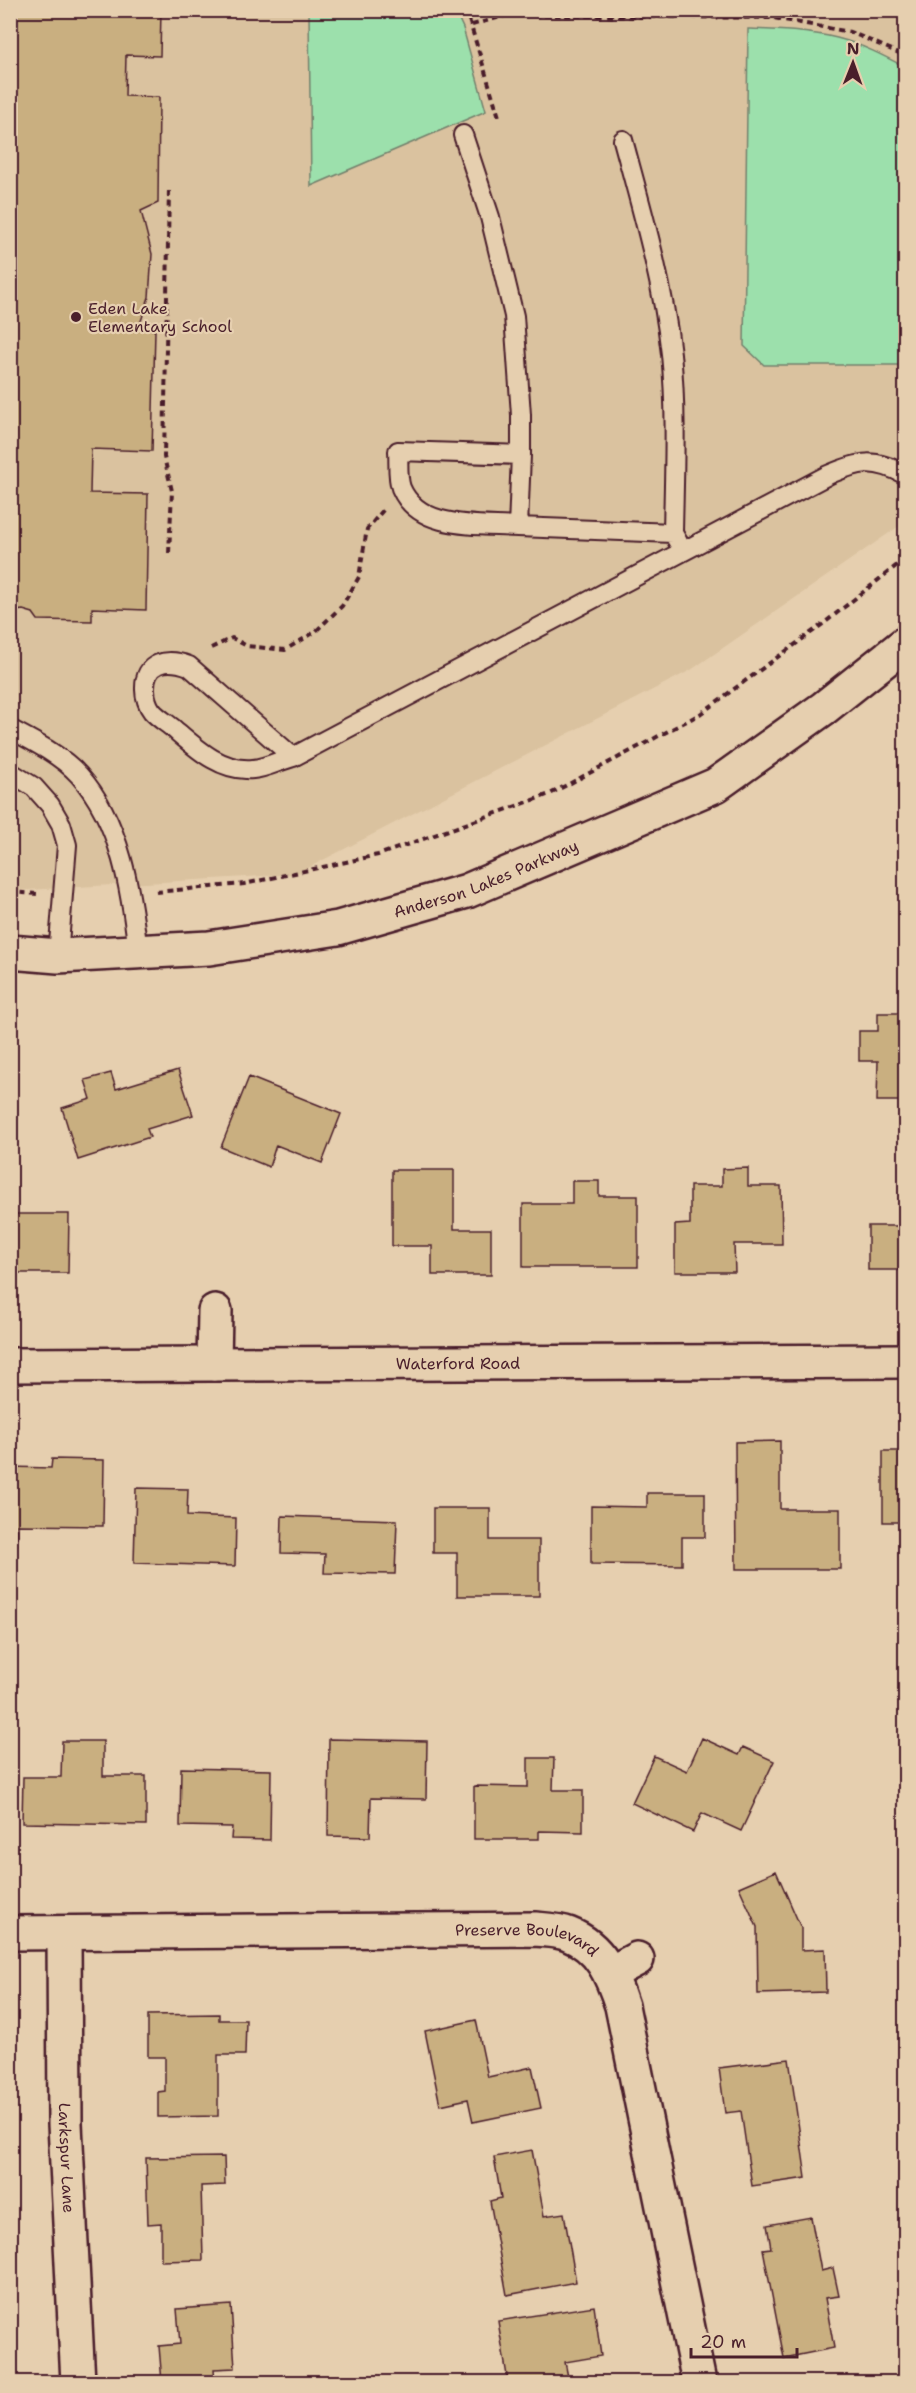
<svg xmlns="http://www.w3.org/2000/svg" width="916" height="2393" viewBox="0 0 916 2393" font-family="'Shantell Sans',sans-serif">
  <rect width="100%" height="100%" fill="#e6cfaf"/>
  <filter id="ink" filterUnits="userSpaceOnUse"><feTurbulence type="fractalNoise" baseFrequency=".0167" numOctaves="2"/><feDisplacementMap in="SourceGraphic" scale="12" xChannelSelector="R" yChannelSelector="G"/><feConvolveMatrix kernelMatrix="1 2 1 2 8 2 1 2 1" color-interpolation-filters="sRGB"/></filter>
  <g filter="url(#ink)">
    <path fill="#dac29f" d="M11,11h894v511l-214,148 -395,204 -285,17z"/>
    <path fill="#9ce0ac" stroke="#73806c" stroke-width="1.5" d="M309,11h146l8,17 23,83 -175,75z
      M748,29c29,1 60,2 89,9 24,6 47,18 68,29v298h-141l-20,-19z"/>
    <path fill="#c9af80" stroke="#4a1f2b" stroke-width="1.5" d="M10,10h151l-1,46 -34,-1 -1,41 34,1 -1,106 -17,8 11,43 -3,43 -9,27 15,7 -3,120 -61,-2 -1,44 58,1 -2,116 -54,-2v13l-54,-1 -5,-7 -10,-3 -7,1 -6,9z
      M878,1013h28v130h-5v-42h-24l1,-40h-19v-30h19z
      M178,1070l15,45 -46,14 3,8 -72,23 -16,-52 29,-9 -6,-19 26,-7 5,16z
      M249,1077l92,37 -19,49 -46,-18 -7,22 -48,-20z
      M748,1168v18h33l1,58h-48l1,28h-60v-47l15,-1v-38h32v-17z
      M392,1170h62v59h37v46h-59v-29h-40z
      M572,1181h27v15h39v71h-115v-63h49z
      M10,1214h59l-1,59h-58z
      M868,1226h38v44h-38z
      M780,1441v68h60v60h-104l-1,-127z
      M883,1451h23v71h-23z
      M52,1459l52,1 -1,66 -86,-1v20h-7v-78l41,1z
      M136,1488l52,1 -1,27 49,2 -1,48 -101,-3z
      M647,1493h58v44h-23v28l-91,-1v-58l56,1z
      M433,1508h57v32h49v56h-82v-43h-24z
      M282,1516l115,4 -2,54 -71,-1 1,-19 -44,-1z
      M702,1738l37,17 4,-8 31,14 -33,70 -39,-18 -9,19 -61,-29 22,-47 33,15z
      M329,1739l98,2 -1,58 -55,-1 -1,39 -42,-1z
      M62,1741h41v35h43v49l-124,-2 1,-46h38z
      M528,1758h26l-1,32h30v42l-44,-1v8h-65v-53l54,1z
      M181,1768l90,2 -1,70 -39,-1 1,-12 -52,-1z
      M776,1871l25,57v22l24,-1 1,43 -68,2 -1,-67 -18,-40z
      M219,2014v6h27l-1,35h-27v61l-60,1v-25l7,-1v-34h-17v-42z
      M476,2020l12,57 44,-10 9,41 -68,14 -5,-23 -28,6 -15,-74z
      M789,2059l17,119 -54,8 -11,-75 -16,2 -6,-45z
      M532,2150l12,66 20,-3 12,69 -69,13 -17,-94 11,-3 -7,-41z
      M224,2157l1,28 -24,1 2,74 -42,1v-38l-13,1 -2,-66z
      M811,2217l10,54 12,-3 6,28 -14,2 9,50 -50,10 -21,-109 8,-1 -4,-23z
      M231,2305l4,63 -21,1 1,13h-53l-3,-36 21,-2 -3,-35z
      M594,2306l7,50 -36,6 4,20h-61l-10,-61z"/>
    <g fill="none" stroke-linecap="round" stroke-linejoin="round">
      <defs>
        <path id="service" d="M463,135l27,82 24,99 7,99v40l-3,72 155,6
          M623,140c19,70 40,142 48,214 6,59 3,119 2,179l5,9
          M518,527c-38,-3 -99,4 -117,-39 -4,-11 -2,-26 -3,-37l123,4
          M10,729c23,12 52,27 69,46 42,47 52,117 59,177
          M293,757l-104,-91c-22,-8 -45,-5 -44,24 0,7 3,16 7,21 6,7 15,12 22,18 22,19 47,43 79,40 13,-1 28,-9 40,-12l535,-282c32,-14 46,-17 78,0
          M10,772l24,15 16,18 11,19 6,21 -9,111"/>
        <g id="minor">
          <path d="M214,1364l1,-53"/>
          <path id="s1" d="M10,1365l896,-4"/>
          <path id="s2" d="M10,1933l525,-4c10,1 23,1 33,5 33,13 44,41 54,72l77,376"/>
          <path id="s3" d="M64,1933l1,191 13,258"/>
          <path d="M611,1973l26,-14"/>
        </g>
        <g id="tertiary">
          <path id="s4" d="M10,952l48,4 151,-8 129,-20 129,-37 249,-106 108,-77 82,-65"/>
        </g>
      </defs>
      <use href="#service" stroke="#4a1f2b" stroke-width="22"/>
      <use href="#minor" stroke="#4a1f2b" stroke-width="38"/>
      <use href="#tertiary" stroke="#4a1f2b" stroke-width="38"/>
      <path stroke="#4a1f2b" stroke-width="4" stroke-dasharray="6 4.5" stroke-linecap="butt" d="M466,10l34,110
        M472,25l36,-10 265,3 77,14 56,24
        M169,553l3,-62 -8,-34 5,-268
        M211,648l21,-10 15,8 38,4 30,-18 27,-26 17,-29 8,-48 17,-20
        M10,892l27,2
        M156,892l88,-8 134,-29 172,-61 150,-80 123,-90 83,-66"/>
      <use href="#service" stroke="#e6cfaf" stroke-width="18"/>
      <use href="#minor" stroke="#e6cfaf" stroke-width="33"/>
      <use href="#tertiary" stroke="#e6cfaf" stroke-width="33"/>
    </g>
  </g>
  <circle fill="#4a1f2b" stroke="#e6cfaf" stroke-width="2" cx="76" cy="317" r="6"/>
  <g text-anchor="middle" stroke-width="4.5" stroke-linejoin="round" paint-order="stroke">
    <g font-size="16" fill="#4a1f2b" stroke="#e6cfaf" text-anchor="start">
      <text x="88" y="314">Eden Lake<tspan x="88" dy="18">Elementary School</tspan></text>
    </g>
    <g font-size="16" fill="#4a1f2b" stroke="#e6cfaf">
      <text dy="6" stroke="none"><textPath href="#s4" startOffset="486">Anderson Lakes Parkway</textPath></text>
      <text dy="6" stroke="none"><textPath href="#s1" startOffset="448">Waterford Road</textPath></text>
      <text dy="6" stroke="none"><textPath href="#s2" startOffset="519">Preserve Boulevard</textPath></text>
      <text dy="6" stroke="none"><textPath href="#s3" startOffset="225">Larkspur Lane</textPath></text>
    </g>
  </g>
  <rect width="916" height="2393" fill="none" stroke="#e6cfaf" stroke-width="36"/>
  <rect x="18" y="18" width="880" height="2357" fill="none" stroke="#4a1f2b" stroke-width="2" filter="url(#ink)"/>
  <g transform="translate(853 63) rotate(1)" stroke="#e6cfaf" stroke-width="4.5" paint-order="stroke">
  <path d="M0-4.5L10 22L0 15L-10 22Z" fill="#4a1f2b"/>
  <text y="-9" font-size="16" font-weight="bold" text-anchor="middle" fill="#4a1f2b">N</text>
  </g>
  <path d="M691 2348v9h106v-9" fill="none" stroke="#4a1f2b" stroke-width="3"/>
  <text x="700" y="2348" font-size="18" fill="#4a1f2b" stroke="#e6cfaf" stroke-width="4.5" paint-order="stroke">20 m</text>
</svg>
